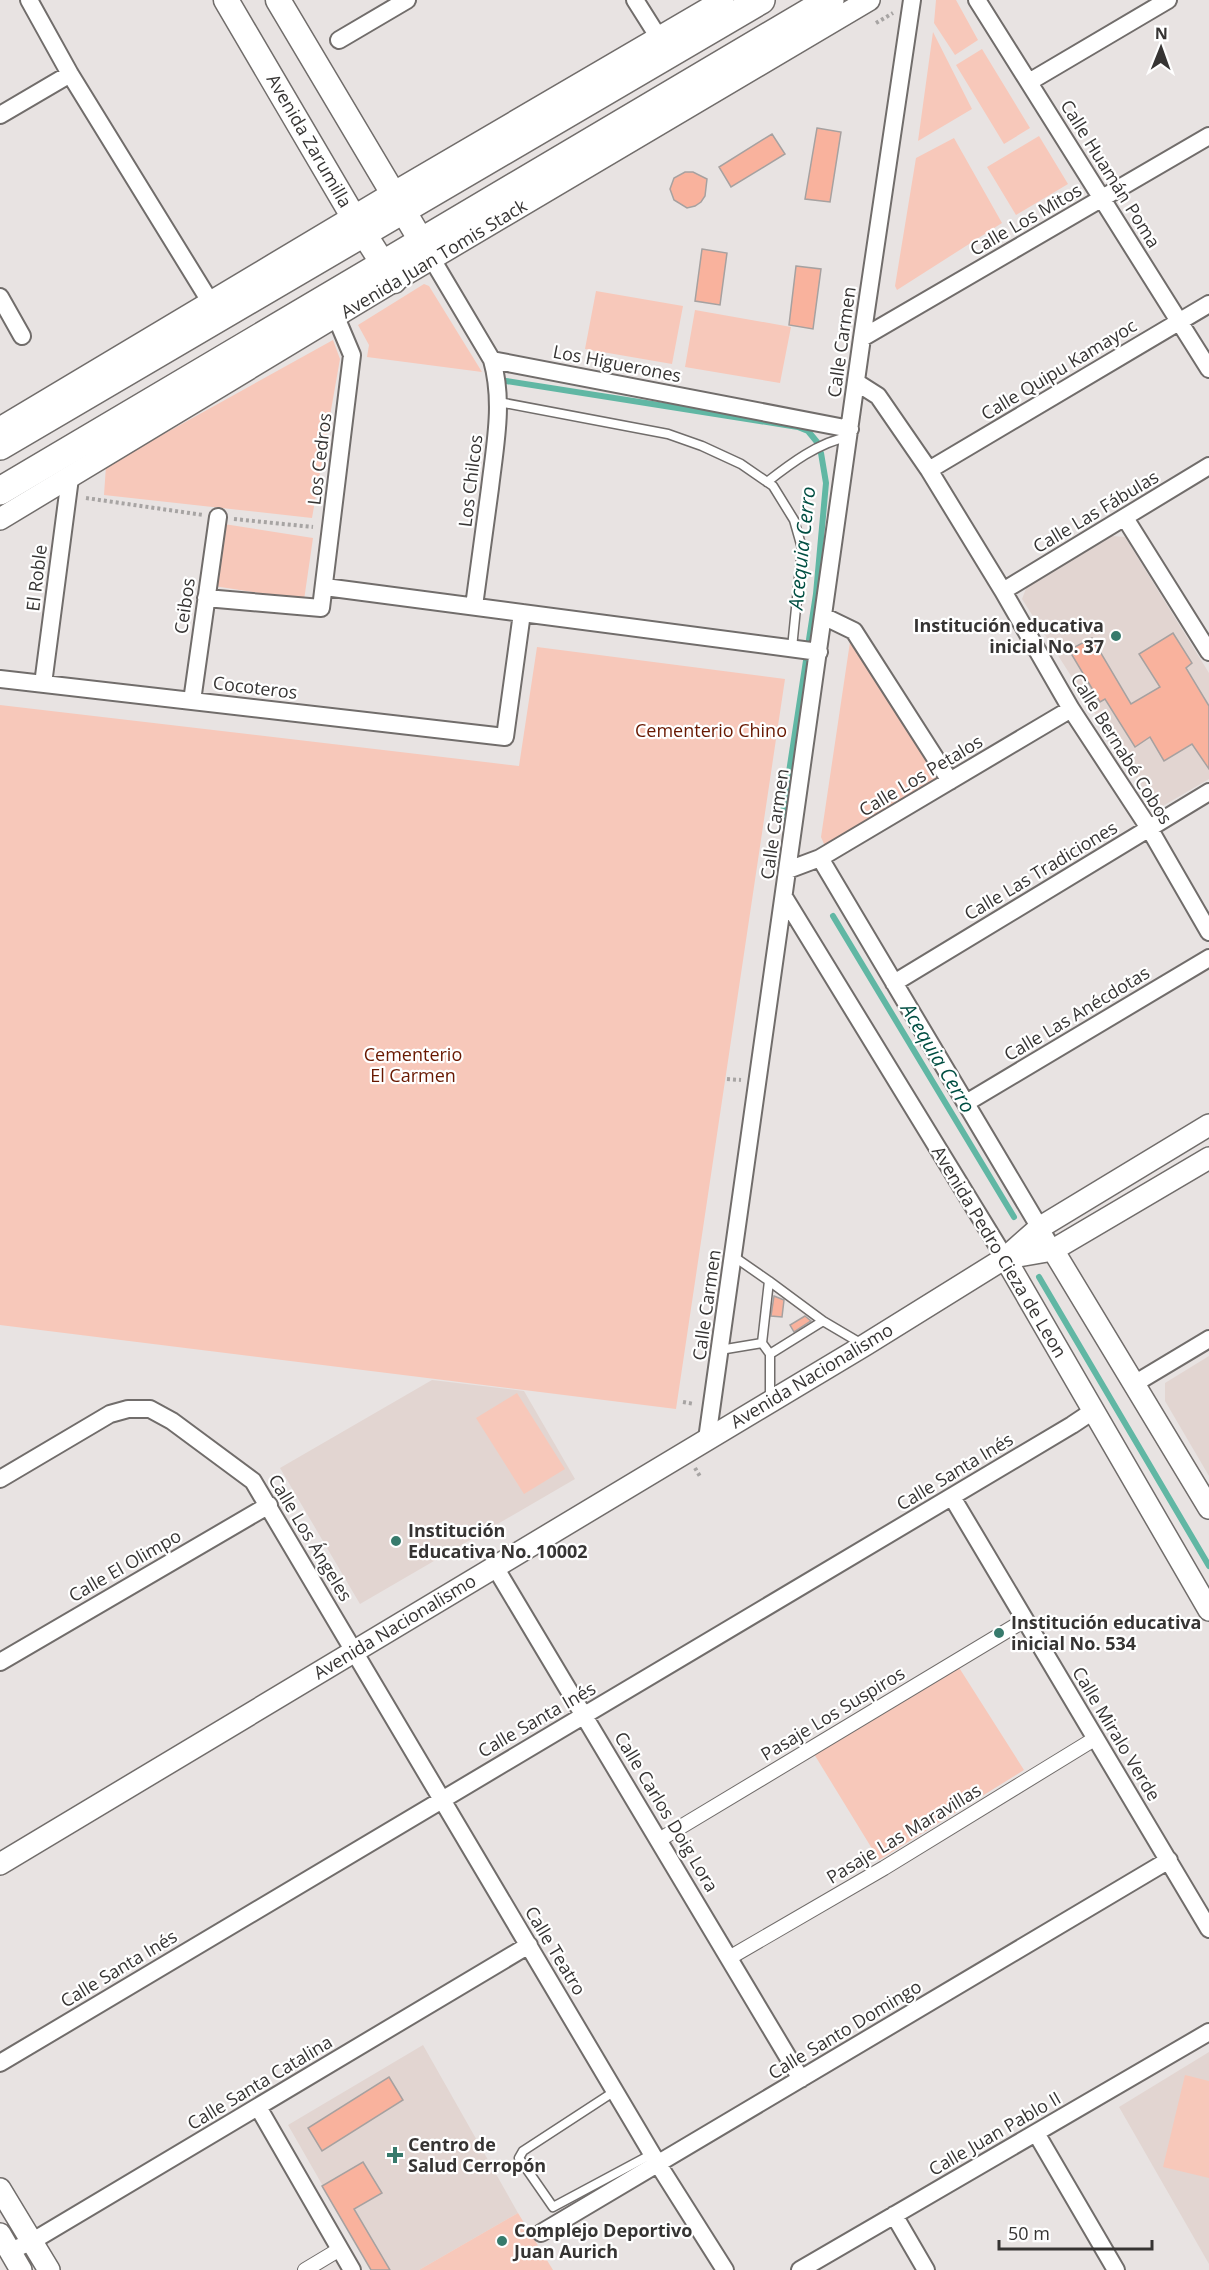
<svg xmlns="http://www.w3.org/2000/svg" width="1209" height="2270" viewBox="0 0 1209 2270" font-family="'Open Sans',sans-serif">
  <rect width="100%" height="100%" fill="#e8e3e2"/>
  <path fill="#e2d5d1" d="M1112,536l13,1 84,136v106l-48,28 -7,-1 -132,-207 5,-13z
    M1209,1356v120l-44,-75v-18z
    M432,1380l92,11 51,88 -215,125 -80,-136z
    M423,2045l95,168 -99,57h-48l-83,-145z
    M1209,2052v212l-90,-157z"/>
  <path fill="#f7c8ba" d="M936,0h20l22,40 -23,15 -21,-32z
    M933,32l39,77 -54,32z
    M982,49l48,79 -26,16 -48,-79z
    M1039,136l29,48 -52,31 -29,-48z
    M954,138l48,85 -105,67 -2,-4 21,-128z
    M424,284l5,2 53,86 -115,-15 2,-12 -11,-20z
    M596,291l87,15 -11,58 -87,-15z
    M695,310l96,17 -11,56 -95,-16z
    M333,340l7,19 -28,159 -208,-23 2,-29z
    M224,524l89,14 -9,62 -90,-14z
    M850,642l6,4 83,132 -111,67 -4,-1 -3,-7z
    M537,647l248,32 -109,730 -676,-84v-620l519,61z
    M517,1393l48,76 -41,25 -48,-76z
    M958,1666l66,104 -145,90 -65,-106z
    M1185,2075l24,6v97l-46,-11z
    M518,2213l35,57h-134z"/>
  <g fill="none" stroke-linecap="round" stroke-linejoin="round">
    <path stroke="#61b7a4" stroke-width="6" d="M506,381l292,46 10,4 9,11
      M808,646l8,-52 10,-111 -5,-30
      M782,818l25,-164
      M833,916l181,301
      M1039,1277l170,289"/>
  </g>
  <path fill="#f9b29d" stroke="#a6a1a0" stroke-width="1.5" d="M817,128l24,4 -11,70 -25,-3z
    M772,134l13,20 -54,33 -12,-20z
    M685,172h8l14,7 -2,17 -4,6 -6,4 -8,2 -13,-8 -4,-11 4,-11z
    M702,249l25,4 -7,52 -25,-4z
    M796,266l25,3 -8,60 -24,-4z
    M1173,633l19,30 -6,5 23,38v63l-17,-25 -28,17 -14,-24 -15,10 -30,-48 -5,3 -31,-52 23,-12 39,66 29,-17 -21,-33z
    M774,1296l10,4 -2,17 -11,-1z
    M805,1316l6,5 -17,11 -4,-7z
    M389,2077l14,23 -81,51 -14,-23z
    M363,2162l19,31 -28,16 36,61h-19l-49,-84z"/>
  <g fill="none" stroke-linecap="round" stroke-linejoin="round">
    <defs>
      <path id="service" d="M499,402l169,32 34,12 39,18 32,22 21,34 8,28 -10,100
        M767,482c23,-18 52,-40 81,-45
        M733,1256l36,25 -7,62
        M769,1281l54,40
        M720,1350l42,-7 8,11v45
        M770,1354l53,-33 39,23
        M615,2091l-92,60 -4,7 34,49 99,-53"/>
      <path id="pedestrian" d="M659,1840l366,-220
        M729,1958l155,-90 212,-130
        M305,2270l35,-21"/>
      <path id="minor" d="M29,0l41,74 141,229
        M635,0l24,38
        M977,0l232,369
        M339,40l68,-40
        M1029,82l139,-82
        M0,115l70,-41
        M432,259l60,101c12,42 3,85 -2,128 -5,39 -11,79 -16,118
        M0,297l22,39
        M862,338l347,-202
        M492,360l358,69
        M856,382l22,14 51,74 74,121 68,118 78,119 60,104
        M929,470l280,-166
        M1125,518l84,134
        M325,587l494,65
        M1003,591l206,-125
        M206,598l115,10 31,-253 -16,-38
        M823,616l31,15 96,150
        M0,679l505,58 17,-124
        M43,684l27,-206
        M192,701l26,-184
        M820,858l233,392
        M788,870l32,-12 251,-149
        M784,897l221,361
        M894,983l315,-191
        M966,1103l243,-145
        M1134,1384l75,-45
        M707,1439l155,-1101 50,-338
        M0,1479l110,-65 18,-5h22l22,12 81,60 405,683 67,106
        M952,1497l257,432
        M495,1567l306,512
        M0,1662l269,-157
        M0,2063l1072,-638 21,-14
        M258,2107l94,163
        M1036,2133l80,137
        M894,2215l32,55
        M541,2233l628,-373
        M10,2251l21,-9 498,-297
        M800,2270l409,-238"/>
      <path id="tertiary" d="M0,428l393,-235 330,-193
        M0,519l394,-238 475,-281
        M1053,1250l156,258
        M1005,1258l204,352
        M1006,1258l47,-8 156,-92
        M0,1864l865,-519 140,-87 34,-30 170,-103
        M0,2189l49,81
        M0,2234l21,36"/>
      <path id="secondary" d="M226,0l128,218 40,63
        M278,0l154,259"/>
      <path id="primary" d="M0,446l761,-446
        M0,491l830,-491"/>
    </defs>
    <use href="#service" stroke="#716d6b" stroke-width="11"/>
    <use href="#pedestrian" stroke="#716d6b" stroke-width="16"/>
    <use href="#minor" stroke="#716d6b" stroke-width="20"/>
    <use href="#tertiary" stroke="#716d6b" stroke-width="24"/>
    <use href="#secondary" stroke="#716d6b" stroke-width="27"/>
    <use href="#primary" stroke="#716d6b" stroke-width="30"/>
    <path stroke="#a7a4a3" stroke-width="4" stroke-dasharray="3 3" stroke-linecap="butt" d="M876,23l17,-10
      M86,498l117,17
      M234,519l79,8
      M727,1079l14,1
      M683,1402l11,2
      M695,1468l6,10"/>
    <use href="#service" stroke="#fff" stroke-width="8"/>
    <use href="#pedestrian" stroke="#fff" stroke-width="14"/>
    <use href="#minor" stroke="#fff" stroke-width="16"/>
    <use href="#tertiary" stroke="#fff" stroke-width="21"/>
    <use href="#secondary" stroke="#fff" stroke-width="24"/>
    <use href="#primary" stroke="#fff" stroke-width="27"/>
  </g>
  <g fill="#377a6c" stroke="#fff" stroke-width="2">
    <circle cx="1116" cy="636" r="6"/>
    <circle cx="396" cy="1541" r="6"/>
    <circle cx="999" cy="1633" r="6"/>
    <path d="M392 2146h6v6h6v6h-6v6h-6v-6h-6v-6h6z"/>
    <circle cx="502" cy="2241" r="6"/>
  </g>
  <g text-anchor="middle" stroke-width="4.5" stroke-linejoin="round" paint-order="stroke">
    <g font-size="18" fill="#363433" stroke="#fff">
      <text transform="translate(309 141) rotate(60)" y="6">Avenida Zarumilla</text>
      <text transform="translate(1110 174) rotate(58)" y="6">Calle Huamán Poma</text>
      <text transform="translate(1026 220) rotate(-30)" y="6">Calle Los Mitos</text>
      <text transform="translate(434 259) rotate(-31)" y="6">Avenida Juan Tomis Stack</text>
      <text transform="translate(842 342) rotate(-82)" y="6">Calle Carmen</text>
      <text transform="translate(617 364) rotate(11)" y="6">Los Higuerones</text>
      <text transform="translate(1059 370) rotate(-31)" y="6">Calle Quipu Kamayoc</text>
      <text transform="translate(320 459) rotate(-83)" y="6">Los Cedros</text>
      <text transform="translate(471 481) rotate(-83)" y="6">Los Chilcos</text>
      <text transform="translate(1096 512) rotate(-31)" y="6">Calle Las Fábulas</text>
      <text transform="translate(37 578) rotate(-83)" y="6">El Roble</text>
      <text transform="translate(185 606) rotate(-82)" y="6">Ceibos</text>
      <text transform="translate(255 688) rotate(7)" y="6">Cocoteros</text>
      <text transform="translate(1121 749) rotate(58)" y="6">Calle Bernabé Cobos</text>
      <text transform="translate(921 776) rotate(-31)" y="6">Calle Los Petalos</text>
      <text transform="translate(775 824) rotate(-82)" y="6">Calle Carmen</text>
      <text transform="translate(1041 871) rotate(-31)" y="6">Calle Las Tradiciones</text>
      <text transform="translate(1077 1014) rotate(-31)" y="6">Calle Las Anécdotas</text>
      <text transform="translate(999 1252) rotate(59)" y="6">Avenida Pedro Cieza de Leon</text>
      <text transform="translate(707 1305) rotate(-82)" y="6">Calle Carmen</text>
      <text transform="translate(812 1376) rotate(-31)" y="6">Avenida Nacionalismo</text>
      <text transform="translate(955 1472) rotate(-31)" y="6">Calle Santa Inés</text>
      <text transform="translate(310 1538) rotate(59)" y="6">Calle Los Ángeles</text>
      <text transform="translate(125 1566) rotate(-30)" y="6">Calle El Olimpo</text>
      <text transform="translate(395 1627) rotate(-31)" y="6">Avenida Nacionalismo</text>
      <text transform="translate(833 1714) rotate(-31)" y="6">Pasaje Los Suspiros</text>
      <text transform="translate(537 1720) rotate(-30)" y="6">Calle Santa Inés</text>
      <text transform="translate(1116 1734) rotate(59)" y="6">Calle Miralo Verde</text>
      <text transform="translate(666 1812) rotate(59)" y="6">Calle Carlos Doig Lora</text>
      <text transform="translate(904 1834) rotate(-31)" y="6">Pasaje Las Maravillas</text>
      <text transform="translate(555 1951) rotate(59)" y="6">Calle Teatro</text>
      <text transform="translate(119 1969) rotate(-31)" y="6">Calle Santa Inés</text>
      <text transform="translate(845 2030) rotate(-31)" y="6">Calle Santo Domingo</text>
      <text transform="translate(260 2083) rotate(-31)" y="6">Calle Santa Catalina</text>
      <text transform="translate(995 2134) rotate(-30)" y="6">Calle Juan Pablo II</text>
    </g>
    <g font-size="18" font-weight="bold" fill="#363433" stroke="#fff" text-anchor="start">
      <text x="1104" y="632" text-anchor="end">Institución educativa<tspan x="1104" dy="21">inicial No. 37</tspan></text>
      <text x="408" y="1537">Institución<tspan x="408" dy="21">Educativa No. 10002</tspan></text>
      <text x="1011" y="1629">Institución educativa<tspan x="1011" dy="21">inicial No. 534</tspan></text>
      <text x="408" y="2151">Centro de<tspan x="408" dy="21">Salud Cerropón</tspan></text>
      <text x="514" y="2237">Complejo Deportivo<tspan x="514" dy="21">Juan Aurich</tspan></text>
    </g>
    <g font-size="18" fill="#681800" stroke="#fff">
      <text x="711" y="737">Cementerio Chino</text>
      <text x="413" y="1061">Cementerio<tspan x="413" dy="21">El Carmen</tspan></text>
    </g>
    <g font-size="20" font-style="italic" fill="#004e42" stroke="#fff">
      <text transform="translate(802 548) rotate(-84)" y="7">Acequia Cerro</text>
      <text transform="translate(938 1058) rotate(59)" y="7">Acequia Cerro</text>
    </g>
  </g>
  <g transform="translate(1161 48) rotate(1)" stroke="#ffffff" stroke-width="4.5" paint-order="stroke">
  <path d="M0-4.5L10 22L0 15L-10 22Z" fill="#363433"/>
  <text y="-9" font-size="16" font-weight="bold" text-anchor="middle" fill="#363433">N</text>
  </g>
  <path d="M999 2240v9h153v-9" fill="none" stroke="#363433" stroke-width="3"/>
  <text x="1008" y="2240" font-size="18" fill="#363433" stroke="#ffffff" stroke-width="4.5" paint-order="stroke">50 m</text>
</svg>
